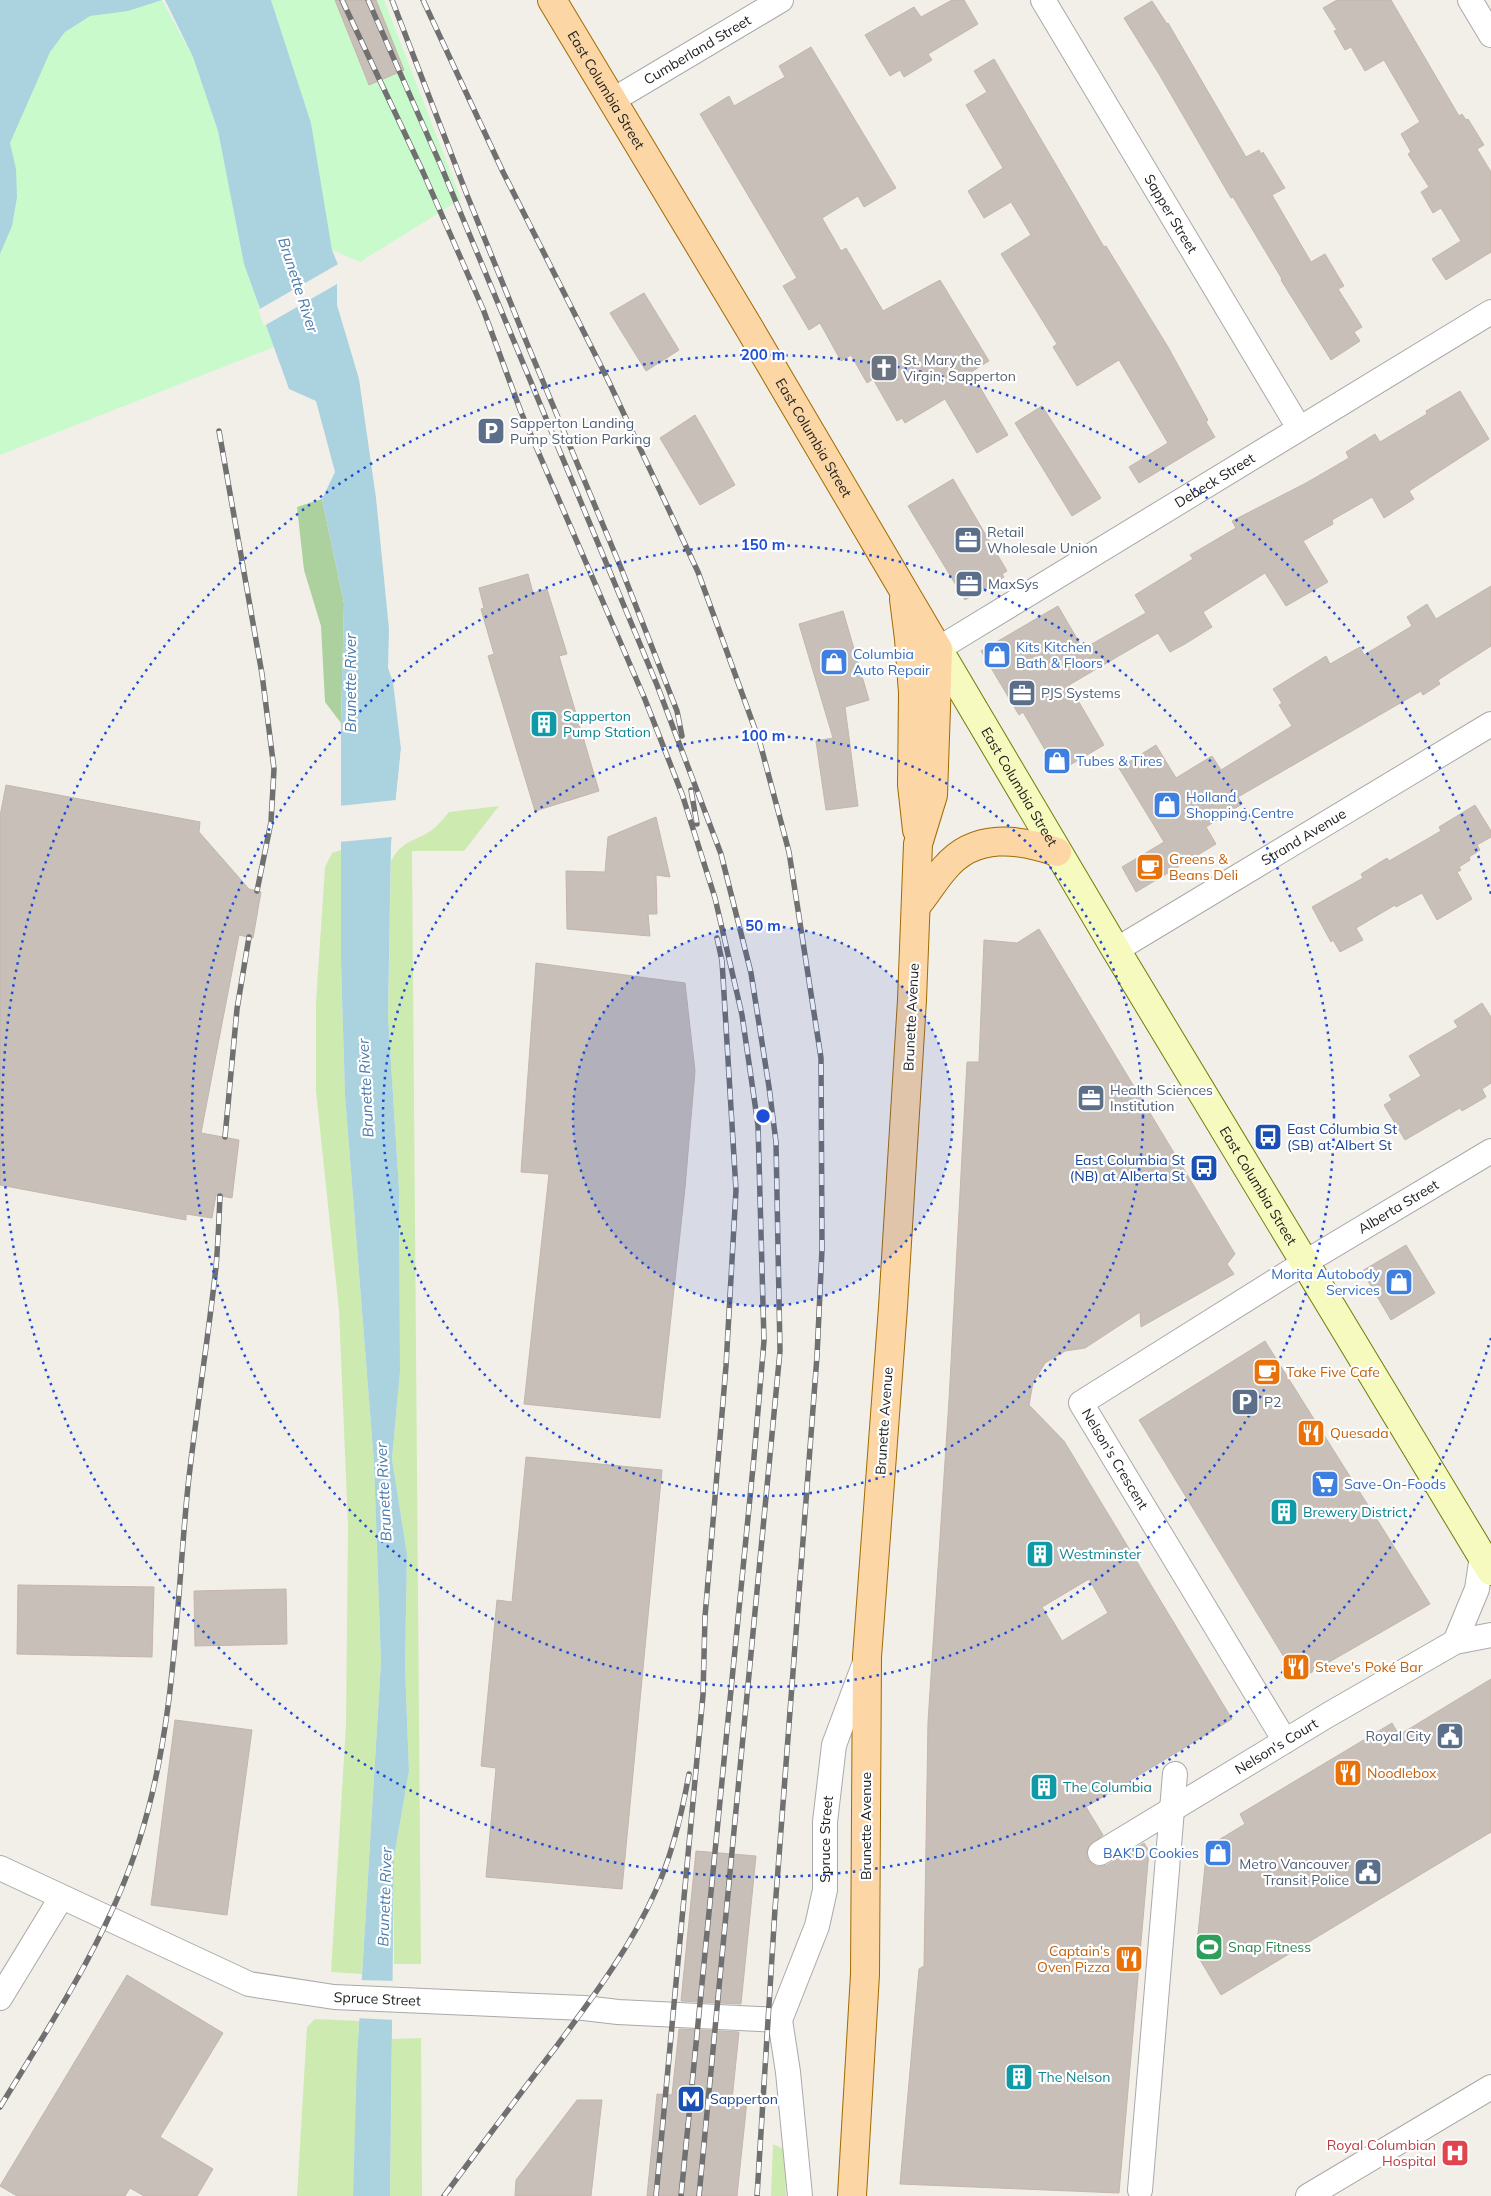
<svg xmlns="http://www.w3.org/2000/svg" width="1491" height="2196" viewBox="0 0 1491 2196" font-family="Mulish,sans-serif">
  <rect width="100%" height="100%" fill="#f2efe9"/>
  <path fill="#cdebb0" d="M499,806l-35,45h-52l9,1113h-27v-107l15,-86 -4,-104 2,-113 -15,-95 8,-87 -1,-183 -11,-173 3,-155c12,-22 24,-19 41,-31 6,-5 12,-12 17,-18z
    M341,850v112l4,132 29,369 7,199 -19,312 -31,-2 15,-248 2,-198 -9,-216 -23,-219v-89l9,-135 7,-14z
    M315,2019l44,2 -6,175h-56l10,-169z
    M421,2038l1,158h-32l2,-157z
    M773,2144l11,5 2,47h-15z"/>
  <path fill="#add19e" d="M322,499l22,104 -3,120 -16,-21 -4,-76 -17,-56 -7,-63z"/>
  <path fill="#c8facc" d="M66,0h96l31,57 25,74 26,133 30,83 -274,108v-201c24,-58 18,-76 1,-133z
    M271,0h113l77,199 -101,63 -28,-12 -21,-127z"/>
  <path fill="#aad3df" d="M0,0h162l-34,11 -38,5 -25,16 -15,20 -40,91 6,26 1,28 -5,29 -12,28z
    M165,0h106l40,123 21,127 17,41 39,244 12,162 1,52 -10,95 -3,172 11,173 1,183 -8,87 15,95 -2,113 4,104 -15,86 -4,339h-37l4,-138 24,-396 -7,-199 -29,-368 -4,-133v-239l3,-120 -22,-104 13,-27 -19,-71 -27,-12 -45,-125 -26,-133 -25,-74z"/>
  <path fill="#f2efe9" d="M340,263l11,27 13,69 13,40 19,87 -5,49 23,121 -11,41 1,53 -11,106 -2,5 1,-24 -53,5v-36l57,-6 5,-51 -8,-67 -5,-14 1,-39 -13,-131 -17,-119 -22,-74v-21l-73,42 -6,-16z
    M359,1980l37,1 -1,39 -39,-2z"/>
  <path fill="#c7bfb8" stroke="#c4b6ab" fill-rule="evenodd" d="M335,0h41l28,70 -35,15z
    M952,0h12l14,24 -50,30 4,6 -28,17 -4,-7 -10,6 -25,-41 49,-28 7,10z
    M1337,0h54l68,116 3,-2 4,6 2,-1 16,26 -7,4 14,23v80l-45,28 -14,-21 29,-18 -20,-33 -8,5 -12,-21 8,-5 -21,-33 3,-2 -10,-18 19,-12 -36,-62 -19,11 -14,-24 -6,3 -11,-19 3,-1 -14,-22z
    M1152,1l15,23 1,-1 78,134 13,-7 2,4 2,-2 22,36 -13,7 39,67 14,-8 19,32 -6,3 24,38 -8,5 6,9 -29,19 -50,-80 1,-1 -49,-82 -2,1 -72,-124 -35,-56z
    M811,47l85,141 -32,19 -6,-11 -36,22 19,33 5,-3 37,63 57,-31 49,81 -18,11 37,63 -31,18 -32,-54 -40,24 -3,-5 -5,3 -24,-42 -6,4 -16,-28 -10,6 -21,-38 -11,7 -26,-44 14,-8 -97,-164 29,-18 5,10 51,-29 -6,-11z
    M994,59l110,188 2,-1 62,101 40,73 -2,2 9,15 -76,46 -10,-16 39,-24 -49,-83 -42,26 -24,-39 4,-3 -56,-90 30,-19 -20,-33 -27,16 -16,-27 35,-23 -37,-63 21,-13 -13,-21z
    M644,293l35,57 -33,21 -36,-58z
    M1460,391l29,48 -80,52 5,8 -30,19 -12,-21 -40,23 1,4 -30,17 25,41 -42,24 -21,-33 -62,39 9,15 -27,17 -15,8 -12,-19 -89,52 35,60 -46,27 -35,-60 -4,3 -38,-64 77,-45 25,43 63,-36 -11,-18 58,-36 -3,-4 46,-27 -4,-7 74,-38 43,-25 -3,-6 29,-18 5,8 47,-28 -1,-3z
    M1042,406l59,92 -29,18 -57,-93z
    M695,415l40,70 -35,20 -40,-67z
    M953,479l54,92 -5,3 2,3 -39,23 -57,-94z
    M528,574l5,19 14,-4 20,65 -8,2 40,135 -64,20 -47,-155 6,-2 -13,-45 3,-1 -5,-20z
    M1491,586v60l-53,34 2,4 -17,11 -2,-4 -183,106 4,7 -36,23 10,17 -80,48 -14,-25 42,-25 -45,-74 37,-23 20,33 36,-22 9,14 71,-44 -13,-21 3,-2 -9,-14 53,-33 4,8 30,-17 4,8 48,-29 -5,-9 20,-13 9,15z
    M843,611l26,89 -24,7 13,99 -32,4 -10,-69 17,-3 -34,-114z
    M6,785l194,37 -1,10 50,57 12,3 -8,46 -14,-3 -38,198 38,7 -7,58 -16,-3 -4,23 -26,-4v6l-186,-35v-369z
    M1475,805l16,26v6l-14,8 3,5 -11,7 1,3 -11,7 2,3 -4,2 15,27 -35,21 -15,-27 -26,14 -1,-2 -39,23 7,12 -23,12 -7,-12 -2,2 -19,-35 51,-29 -2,-4 26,-16 2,3 52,-30 -2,-4z
    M656,817l14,60 -14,-2 1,39h-9l2,22 -83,-7 -1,-58 39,1 3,-35z
    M1039,929l196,325 -8,10 7,10 -93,53 -1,-15 -55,36 -20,3 -20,12 -12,20 -4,22 35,36 168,278 -146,88 17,28 -15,12 -2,7 2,6 5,5 7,2 7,-2 37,-22 5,8 -30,342 -219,-9 19,-215 5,-3 4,-244 21,-322 18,-338h12l5,-122 33,3zM1089,1579l19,34 -46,28 -20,-34z
    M536,963l149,20 10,88 -10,117 -25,230 -136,-14 25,-230 -28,-2z
    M1482,1003l9,14v66l-9,6 4,8 -24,14 -2,-3 -55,32 -21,-35 8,-5 -3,-5 32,-19 -12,-20 49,-29 -4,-6z
    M1406,1245l29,48 -44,27 -29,-49z
    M1265,1341l165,263 -132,76 -159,-260z
    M526,1457l136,13 -40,419 -136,-12 10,-109 -15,-2 16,-166 15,2z
    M18,1585l136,2 -2,70 -135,-3z
    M286,1589l1,55 -92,2 -1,-55z
    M1491,1679v153l-270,163 -25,-42 11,-106 38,-23 -5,-10 152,-91 7,12z
    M175,1720l77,10 -25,185 -76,-10z
    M696,1851l60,5 -15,148 -60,-3z
    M127,1975l96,58 -63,104 53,32 -16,27h-53l-14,-8 -5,8h-108l-17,-10z
    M679,2029l60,3 -7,68 15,1 -10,95h-90l10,-102 15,1z
    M577,2100h25l-11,96h-76l1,-16z"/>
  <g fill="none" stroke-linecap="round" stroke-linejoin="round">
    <defs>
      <g id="street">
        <path id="s1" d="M1043,0l256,428"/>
        <path d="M1470,0l21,35"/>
        <path id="s2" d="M613,100l168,-100"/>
        <path id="s3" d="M938,649l553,-337"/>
        <path id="s4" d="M1116,950l375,-226"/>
        <path d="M1455,1642l22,-53 5,-33"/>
        <path id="s5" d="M1285,1741l-204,-338 223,-140 187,-112"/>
        <path id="s6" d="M1100,1853l228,-138 127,-73 36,-7"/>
        <path id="s7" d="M0,1868l249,116 85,13 250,11 34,4 162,8"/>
        <path d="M0,1998l61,-100"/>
        <path d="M1140,2190l35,-416"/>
        <path id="s8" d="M800,2196l-12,-124 -8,-52 37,-94 8,-36v-68l9,-77 30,-80"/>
        <path d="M1308,2196l183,-109"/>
      </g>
      <g id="secondary">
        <path id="s9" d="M938,649l178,301 375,621"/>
      </g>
      <g id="primary">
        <path id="s10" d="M552,0l196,326 190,323 -5,146 -15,49 -6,156 -19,307 -26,350 -2,317 -13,222"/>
        <path d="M904,599l5,40 4,54 -1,92 5,45"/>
        <path d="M917,905c10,-12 18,-26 28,-37 30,-36 74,-29 112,-16"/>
      </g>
    </defs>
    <use href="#street" stroke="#a9a9a9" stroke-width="26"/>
    <use href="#secondary" stroke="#707d05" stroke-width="30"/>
    <use href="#primary" stroke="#a06b00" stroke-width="30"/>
    <use href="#street" stroke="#fff" stroke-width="24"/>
    <use href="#secondary" stroke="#f7fabf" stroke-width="28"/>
    <use href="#primary" stroke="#fcd6a4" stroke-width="28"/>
    <defs>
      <path id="rail" d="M342,0l81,172 60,137 38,103 123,285 38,97 33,104 27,117 16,110 6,216 -10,116 -73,739
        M368,0l73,166 216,519 64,169 30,119 18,114 7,55 4,209 -81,845
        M392,0l75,195 59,146 95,227 56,143 5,25
        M423,0l80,172 105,208 90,192 62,171 29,109 32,206 1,191 -5,107 -42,553 -18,287
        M219,431l43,243 12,95 -3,53 -14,69
        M691,790l6,34
        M225,1137l12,-128 12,-72
        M0,2107c52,-85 109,-171 139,-266 37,-115 37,-237 49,-355 8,-73 20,-146 28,-219 2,-23 3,-47 4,-71
        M444,2196c37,-50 74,-100 112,-149 37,-50 75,-100 100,-157 17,-37 26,-77 33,-116
        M656,2196l47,-501 2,-78 21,-251 10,-176 -14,-229 -5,-23"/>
    </defs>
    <use href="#rail" stroke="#707070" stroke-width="5.5"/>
    <use href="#rail" stroke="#fff" stroke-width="4" stroke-dasharray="11" stroke-linecap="butt"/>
  </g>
  <circle cx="763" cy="1116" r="190" fill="#1d4ed8" fill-opacity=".12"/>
  <g fill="none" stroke="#1d4ed8" stroke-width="2.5" stroke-dasharray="2.5 5">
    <circle cx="763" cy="1116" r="190"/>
    <circle cx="763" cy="1116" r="380"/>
    <circle cx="763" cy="1116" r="571"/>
    <path d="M1491 1338A761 761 0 1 1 1491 894"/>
  </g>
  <defs>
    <symbol id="church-square" viewBox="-11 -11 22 22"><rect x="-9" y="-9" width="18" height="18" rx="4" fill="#6b7280" stroke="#fff"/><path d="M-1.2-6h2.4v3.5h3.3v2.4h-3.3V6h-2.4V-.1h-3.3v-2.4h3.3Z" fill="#fff"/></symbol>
    <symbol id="parking-square" viewBox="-11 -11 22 22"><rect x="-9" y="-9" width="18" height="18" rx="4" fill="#5c6f8a" stroke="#fff"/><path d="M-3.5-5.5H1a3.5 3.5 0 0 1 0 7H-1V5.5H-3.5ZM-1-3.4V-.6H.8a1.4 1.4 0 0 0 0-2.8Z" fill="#fff"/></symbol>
    <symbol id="office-square" viewBox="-11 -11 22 22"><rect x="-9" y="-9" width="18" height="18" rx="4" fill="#5c6f8a" stroke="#fff"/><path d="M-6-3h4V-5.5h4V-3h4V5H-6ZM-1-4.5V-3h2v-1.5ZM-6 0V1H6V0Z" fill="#fff"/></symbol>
    <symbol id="shop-square" viewBox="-11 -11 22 22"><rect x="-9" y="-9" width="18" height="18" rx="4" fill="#3f7fe0" stroke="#fff"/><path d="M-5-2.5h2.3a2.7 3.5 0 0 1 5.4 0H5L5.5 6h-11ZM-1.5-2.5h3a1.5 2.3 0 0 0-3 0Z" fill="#fff"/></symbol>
    <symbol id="building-square" viewBox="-11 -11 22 22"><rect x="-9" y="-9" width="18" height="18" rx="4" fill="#0f9aa8" stroke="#fff"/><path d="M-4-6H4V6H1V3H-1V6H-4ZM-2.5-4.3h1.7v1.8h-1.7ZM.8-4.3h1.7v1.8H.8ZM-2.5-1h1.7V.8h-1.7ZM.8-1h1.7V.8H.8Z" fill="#fff"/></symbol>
    <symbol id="cafe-square" viewBox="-11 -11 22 22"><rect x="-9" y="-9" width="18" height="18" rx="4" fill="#e8710a" stroke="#fff"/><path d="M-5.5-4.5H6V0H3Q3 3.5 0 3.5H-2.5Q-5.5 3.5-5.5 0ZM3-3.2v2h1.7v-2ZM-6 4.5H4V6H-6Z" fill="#fff"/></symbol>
    <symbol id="bus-square" viewBox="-11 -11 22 22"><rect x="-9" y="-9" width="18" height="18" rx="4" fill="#1a4fb4" stroke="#fff"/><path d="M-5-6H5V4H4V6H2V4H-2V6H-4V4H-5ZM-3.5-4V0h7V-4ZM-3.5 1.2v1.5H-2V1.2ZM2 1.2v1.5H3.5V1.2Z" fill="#fff"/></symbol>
    <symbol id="restaurant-square" viewBox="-11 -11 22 22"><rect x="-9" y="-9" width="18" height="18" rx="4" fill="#e8710a" stroke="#fff"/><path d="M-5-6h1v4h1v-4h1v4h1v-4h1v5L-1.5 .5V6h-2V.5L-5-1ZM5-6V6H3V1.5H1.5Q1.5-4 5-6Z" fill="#fff"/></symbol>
    <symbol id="supermarket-square" viewBox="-11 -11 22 22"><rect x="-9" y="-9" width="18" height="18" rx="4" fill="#3f7fe0" stroke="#fff"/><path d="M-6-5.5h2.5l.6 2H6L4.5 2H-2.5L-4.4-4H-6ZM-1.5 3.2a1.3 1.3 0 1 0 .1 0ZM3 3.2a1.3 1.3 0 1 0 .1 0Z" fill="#fff"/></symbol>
    <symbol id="civic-square" viewBox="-11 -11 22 22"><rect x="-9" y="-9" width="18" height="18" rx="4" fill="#5c6f8a" stroke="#fff"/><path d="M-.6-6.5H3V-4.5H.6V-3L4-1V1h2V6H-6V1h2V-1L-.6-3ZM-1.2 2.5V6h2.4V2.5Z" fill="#fff"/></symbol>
    <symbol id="stadium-square" viewBox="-11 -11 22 22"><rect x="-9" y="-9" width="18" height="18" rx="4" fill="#2e9e5b" stroke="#fff"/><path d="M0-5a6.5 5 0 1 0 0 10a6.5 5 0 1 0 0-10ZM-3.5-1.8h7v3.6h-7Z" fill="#fff"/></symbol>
    <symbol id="metro-square" viewBox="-11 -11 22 22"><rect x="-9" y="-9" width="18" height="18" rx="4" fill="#1a4fb4" stroke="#fff"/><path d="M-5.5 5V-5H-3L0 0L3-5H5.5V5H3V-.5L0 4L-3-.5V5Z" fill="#fff"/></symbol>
    <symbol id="hospital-square" viewBox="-11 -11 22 22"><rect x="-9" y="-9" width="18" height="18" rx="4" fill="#e0444e" stroke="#fff"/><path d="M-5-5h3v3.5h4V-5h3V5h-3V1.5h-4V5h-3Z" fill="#fff"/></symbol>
  </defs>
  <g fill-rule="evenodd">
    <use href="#church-square" x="868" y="352" width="32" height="32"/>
    <use href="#parking-square" x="475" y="415" width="32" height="32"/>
    <use href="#office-square" x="952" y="524" width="32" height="32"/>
    <use href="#office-square" x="953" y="568" width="32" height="32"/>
    <use href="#shop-square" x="981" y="639" width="32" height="32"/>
    <use href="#shop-square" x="818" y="646" width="32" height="32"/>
    <use href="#office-square" x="1006" y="677" width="32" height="32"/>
    <use href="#building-square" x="528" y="708" width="32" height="32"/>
    <use href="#shop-square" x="1041" y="745" width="32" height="32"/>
    <use href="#shop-square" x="1151" y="789" width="32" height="32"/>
    <use href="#cafe-square" x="1134" y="851" width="32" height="32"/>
    <use href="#office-square" x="1075" y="1082" width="32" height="32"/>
    <use href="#bus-square" x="1252" y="1121" width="32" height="32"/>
    <use href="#bus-square" x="1188" y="1152" width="32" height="32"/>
    <use href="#shop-square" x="1383" y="1266" width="32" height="32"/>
    <use href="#cafe-square" x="1251" y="1356" width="32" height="32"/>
    <use href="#parking-square" x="1229" y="1386" width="32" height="32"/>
    <use href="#restaurant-square" x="1295" y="1417" width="32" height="32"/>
    <use href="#supermarket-square" x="1309" y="1468" width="32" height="32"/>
    <use href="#building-square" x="1268" y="1496" width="32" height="32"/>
    <use href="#building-square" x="1024" y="1538" width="32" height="32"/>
    <use href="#restaurant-square" x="1280" y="1651" width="32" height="32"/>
    <use href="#civic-square" x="1434" y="1720" width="32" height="32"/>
    <use href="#restaurant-square" x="1332" y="1757" width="32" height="32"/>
    <use href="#building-square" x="1028" y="1771" width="32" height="32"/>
    <use href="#shop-square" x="1202" y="1837" width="32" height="32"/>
    <use href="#civic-square" x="1352" y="1856" width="32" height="32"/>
    <use href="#stadium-square" x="1193" y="1931" width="32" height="32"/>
    <use href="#restaurant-square" x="1113" y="1943" width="32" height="32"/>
    <use href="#building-square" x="1003" y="2061" width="32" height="32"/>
    <use href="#metro-square" x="675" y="2083" width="32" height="32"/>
    <use href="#hospital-square" x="1439" y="2137" width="32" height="32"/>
  </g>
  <g text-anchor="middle" stroke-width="4.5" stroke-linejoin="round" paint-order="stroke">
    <g font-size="14" fill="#222" stroke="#fff">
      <text dy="5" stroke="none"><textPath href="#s2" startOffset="98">Cumberland Street</textPath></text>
      <text dy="5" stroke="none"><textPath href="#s10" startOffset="105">East Columbia Street</textPath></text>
      <text dy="5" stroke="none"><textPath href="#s1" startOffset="249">Sapper Street</textPath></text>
      <text dy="5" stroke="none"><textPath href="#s10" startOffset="510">East Columbia Street</textPath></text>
      <text dy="5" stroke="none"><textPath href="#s3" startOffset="324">Debeck Street</textPath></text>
      <text dy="5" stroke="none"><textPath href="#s9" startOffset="160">East Columbia Street</textPath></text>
      <text dy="5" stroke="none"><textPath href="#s4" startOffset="219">Strand Avenue</textPath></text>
      <text transform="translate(911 1017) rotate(-87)" y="5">Brunette Avenue</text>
      <text dy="5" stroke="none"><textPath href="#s9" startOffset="625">East Columbia Street</textPath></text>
      <text dy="5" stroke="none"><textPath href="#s5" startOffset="768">Alberta Street</textPath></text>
      <text transform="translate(884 1421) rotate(-86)" y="5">Brunette Avenue</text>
      <text transform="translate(1115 1459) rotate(59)" y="5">Nelson's Crescent</text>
      <text dy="5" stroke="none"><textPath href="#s6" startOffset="206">Nelson's Court</textPath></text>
      <text transform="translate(866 1826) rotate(-90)" y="5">Brunette Avenue</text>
      <text dy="5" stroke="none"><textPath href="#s8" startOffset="366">Spruce Street</textPath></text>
      <text dy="5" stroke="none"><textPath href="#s7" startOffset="404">Spruce Street</textPath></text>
    </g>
    <g font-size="14" fill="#5b616d" stroke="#fff" text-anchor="start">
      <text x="903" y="365">St. Mary the<tspan x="903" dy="16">Virgin, Sapperton</tspan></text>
    </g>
    <g font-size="14" fill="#4e5e75" stroke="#fff" text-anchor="start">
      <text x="510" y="428">Sapperton Landing<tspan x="510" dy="16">Pump Station Parking</tspan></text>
      <text x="987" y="537">Retail<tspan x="987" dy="16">Wholesale Union</tspan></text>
      <text x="988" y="589">MaxSys</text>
      <text x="1041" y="698">PJS Systems</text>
      <text x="1110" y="1095">Health Sciences<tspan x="1110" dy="16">Institution</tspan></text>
      <text x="1264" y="1407">P2</text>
      <text x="1431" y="1741" text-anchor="end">Royal City</text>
      <text x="1349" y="1869" text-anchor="end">Metro Vancouver<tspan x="1349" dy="16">Transit Police</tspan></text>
    </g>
    <g font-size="14" fill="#366cbe" stroke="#fff" text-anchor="start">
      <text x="1016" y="652">Kits Kitchen<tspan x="1016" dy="16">Bath &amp; Floors</tspan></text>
      <text x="853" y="659">Columbia<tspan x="853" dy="16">Auto Repair</tspan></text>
      <text x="1076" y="766">Tubes &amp; Tires</text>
      <text x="1186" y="802">Holland<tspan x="1186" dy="16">Shopping Centre</tspan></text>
      <text x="1380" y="1279" text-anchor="end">Morita Autobody<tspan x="1380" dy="16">Services</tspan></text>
      <text x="1344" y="1489">Save-On-Foods</text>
      <text x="1199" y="1858" text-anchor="end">BAK'D Cookies</text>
    </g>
    <g font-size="14" fill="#0d838f" stroke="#fff" text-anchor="start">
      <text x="563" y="721">Sapperton<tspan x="563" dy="16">Pump Station</tspan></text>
      <text x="1303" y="1517">Brewery District</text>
      <text x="1059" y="1559">Westminster</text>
      <text x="1063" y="1792">The Columbia</text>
      <text x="1038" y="2082">The Nelson</text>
    </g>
    <g font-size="14" fill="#c56008" stroke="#fff" text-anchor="start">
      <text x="1169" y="864">Greens &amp;<tspan x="1169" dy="16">Beans Deli</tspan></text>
      <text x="1286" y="1377">Take Five Cafe</text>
      <text x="1330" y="1438">Quesada</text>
      <text x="1315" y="1672">Steve's Poké Bar</text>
      <text x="1367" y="1778">Noodlebox</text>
      <text x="1110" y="1956" text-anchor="end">Captain's<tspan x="1110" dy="16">Oven Pizza</tspan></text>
    </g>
    <g font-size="14" fill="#164399" stroke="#fff" text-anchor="start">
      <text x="1287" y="1134">East Columbia St<tspan x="1287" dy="16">(SB) at Albert St</tspan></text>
      <text x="1185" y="1165" text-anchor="end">East Columbia St<tspan x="1185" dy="16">(NB) at Alberta St</tspan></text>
      <text x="710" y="2104">Sapperton</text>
    </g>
    <g font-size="14" fill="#27864d" stroke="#fff" text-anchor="start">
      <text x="1228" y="1952">Snap Fitness</text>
    </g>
    <g font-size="14" fill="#be3a42" stroke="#fff" text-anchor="end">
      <text x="1436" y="2150">Royal Columbian<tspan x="1436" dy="16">Hospital</tspan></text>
    </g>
    <g font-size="15" font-style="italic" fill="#4a7aab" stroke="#fff">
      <text transform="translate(298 285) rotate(72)" y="5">Brunette River</text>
      <text transform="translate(351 683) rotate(-90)" y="5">Brunette River</text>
      <text transform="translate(366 1088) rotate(-93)" y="5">Brunette River</text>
      <text transform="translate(384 1492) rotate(-93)" y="5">Brunette River</text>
      <text transform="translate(385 1897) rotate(-88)" y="5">Brunette River</text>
    </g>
  </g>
  <circle cx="763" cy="1116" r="8" fill="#1d4ed8" stroke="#fff" stroke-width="2.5"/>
  <g font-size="15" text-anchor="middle" font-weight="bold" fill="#1d4ed8" stroke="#fff" stroke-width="4.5" stroke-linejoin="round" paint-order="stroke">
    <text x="763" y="360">200 m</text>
    <text x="763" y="550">150 m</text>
    <text x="763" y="741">100 m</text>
    <text x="763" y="931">50 m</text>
  </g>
</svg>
